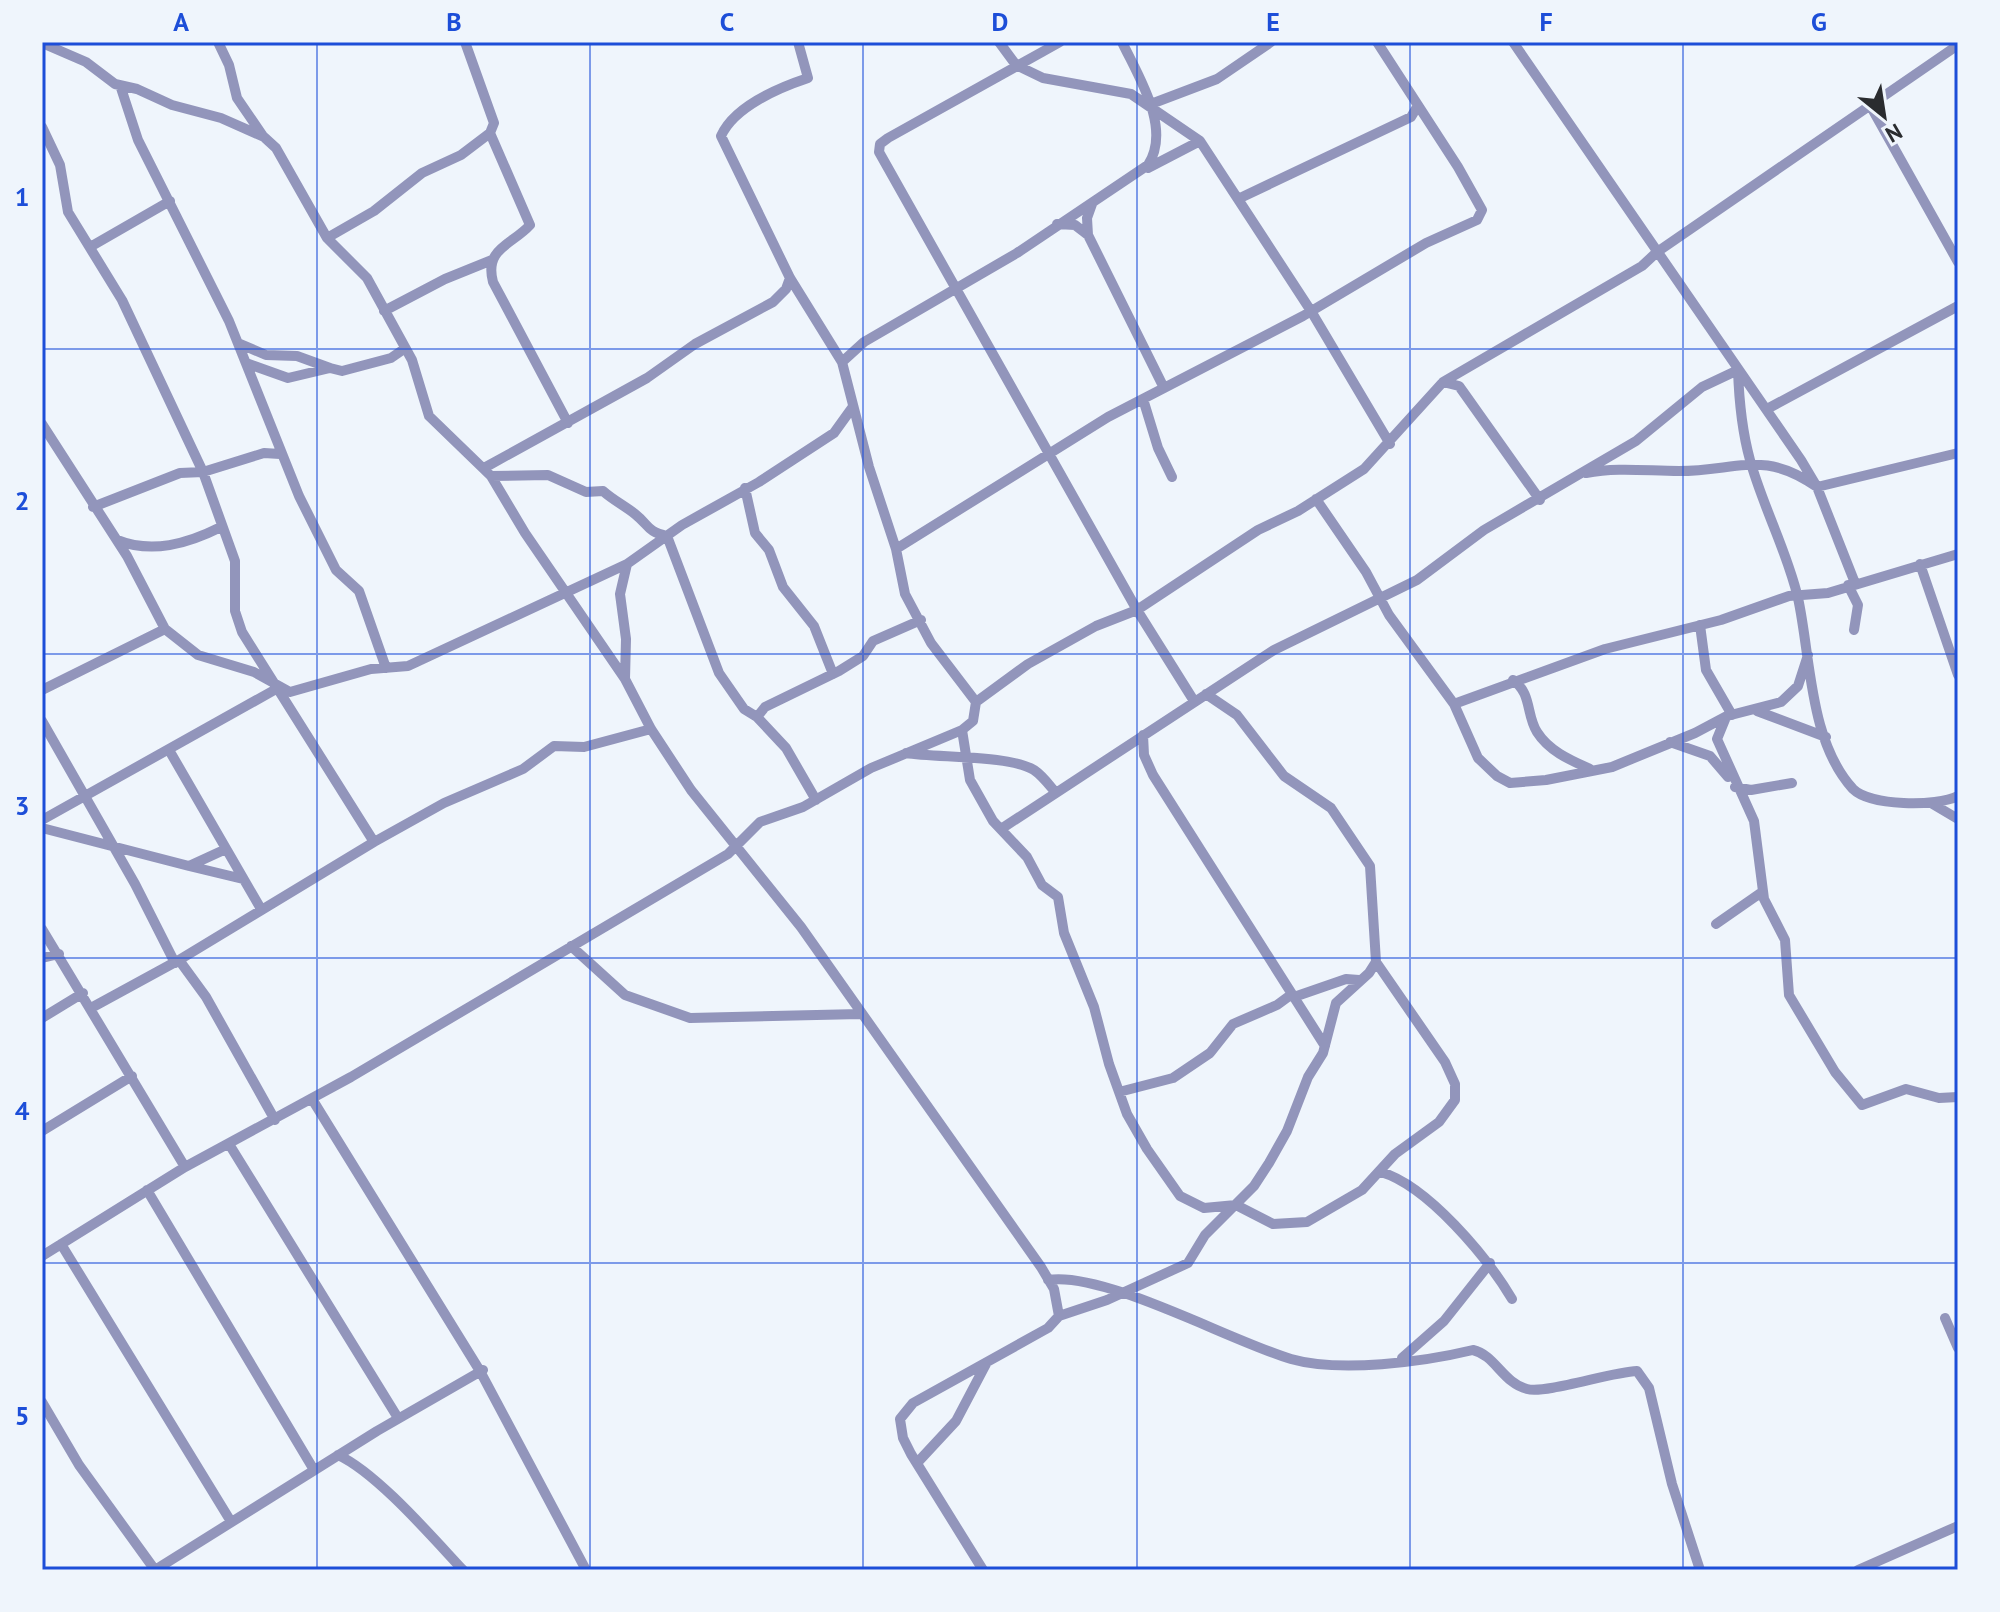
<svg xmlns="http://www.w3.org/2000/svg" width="2000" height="1612" viewBox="0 0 2000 1612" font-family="'PT Sans',sans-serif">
  <rect width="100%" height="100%" fill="#eff5fc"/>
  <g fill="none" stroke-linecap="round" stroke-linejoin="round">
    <path stroke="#9295bb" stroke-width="10" d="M218,42l11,23 8,33 26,38
      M999,42l17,23 27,13 88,16 69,47 111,170 79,133
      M1060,42l-172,96 -8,6 -1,8 258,458 57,91
      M1513,42l288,418 16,27 38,96
      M42,43l44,19 29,22 22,5 35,16 49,13 43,19 12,11 51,90 40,40 45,82 17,56 62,60 34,57 100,146 26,50 40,61 110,137 240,340 13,22 5,27 -11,12 -135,75 -13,16 3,19 8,16 72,116
      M120,85l18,55 91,181 70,175 37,74 23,21 27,77
      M1151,104l66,-25 54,-37
      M1870,105l88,157
      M42,127l18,38 8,47 54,88 81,172 32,89v50l7,21 132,210
      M490,133l40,92c-18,20 -46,23 -37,57l75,141
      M1148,168l52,-27
      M1238,199l173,-82 6,-10
      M1092,204l-5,14 1,17 76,153
      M1057,224l18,1 13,10
      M327,238l47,-27 48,-38 39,-18 29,-22 4,-10 -29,-81
      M90,247l80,-46
      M384,311l61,-32 47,-19
      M238,343l28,12 31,1 33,12
      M842,362l22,-20 153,-89 131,-88c24,-37 -10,-89 -26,-123
      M246,363l42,15 42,-10 12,3 49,-13 13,-9
      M1443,382l16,4 5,7 76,107
      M1143,399l15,49 14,29
      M1767,409l191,-103
      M42,424l85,132 38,73 33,26 56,17 36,20 81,-23 37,-3 219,-102 55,-39 77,-43 75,-49 18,-25
      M484,468l163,-90 48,-34 78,-42 13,-13 4,-11
      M1586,473c32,-6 61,-2 93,-2 58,0 84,-22 138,16l141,-34
      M491,476l57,-1 38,17 17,-1c10,9 22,15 32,23 15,12 11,17 32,22l52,137 25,36 13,8 29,31 30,52
      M745,488l10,45 14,17 14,37 31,39 19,48
      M1316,499l50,73 23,43 65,89 24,54 19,18 13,7 36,-3 66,-13 83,-34 32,-17 54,-14 17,-16 10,-31
      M93,507l87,-34 23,-1 61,-19 16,1
      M117,540c35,14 70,4 104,-13
      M896,549l212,-132 195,-101 123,-73 51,-23 5,-10 -24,-43 -81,-125
      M1920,564l38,111
      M1848,585l10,20 -4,25
      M1700,625l6,45 26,45
      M625,679l1,-40 -6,-45 7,-30
      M1513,680c19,13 13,35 24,52 12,19 33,28 53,37
      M42,690l123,-61
      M976,702l52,-38 68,-38 41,-16 121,-80 40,-19 66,-42 79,-87 199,-116 15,-14 301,-207
      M1454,704l151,-55 116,-29 68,-24 39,-3 130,-39
      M1757,711l69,26
      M757,717l8,-10 74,-36 24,-15 10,-15 48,-21
      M1726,717l-9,22 37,82 10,78 21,41 4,55 46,77 27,33 44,-16 33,9 19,-1
      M42,721l93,163 40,79
      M962,730l8,50 14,25 9,16 34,36 15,28 16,12 6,36 30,74 15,57 18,50 20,35 33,47 24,12 32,-3 37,19 34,-2 55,-32 33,-36 44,-32 16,-22v-16l-10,-22 -69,-100
      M1143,735l1,20 9,20 172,271
      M1670,742l40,14 18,21
      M169,750l92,159
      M906,753c31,5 104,2 128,17 9,6 15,15 22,23
      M1735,787l16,3 41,-7
      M1931,803l27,16
      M42,820l236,-132
      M42,828l147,38 37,-17
      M1001,829l273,-179 143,-70 67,-50 152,-89 66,-54 36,-17c1,30 4,61 12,90 13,47 37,91 48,138 13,60 11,143 55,191 17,17 83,18 105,7
      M189,866l54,13
      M1716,924l46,-32
      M42,929l143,238
      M571,946l54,49 65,23 170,-4
      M42,958l17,-4
      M179,960l27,37 69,123
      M1294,997l52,-18 13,1
      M91,1008l88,-48 195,-118 70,-39 79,-34 31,-23 30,1 67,-18
      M42,1018l41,-25
      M1119,1092l54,-14 37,-25 23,-29 44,-19 15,-11
      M312,1099l168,272 106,199
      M42,1131l90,-55
      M229,1144l169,274
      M1381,1172c47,14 106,85 131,127
      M147,1190l167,280
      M61,1244l169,276
      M42,1256l143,-89 166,-90 377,-223 32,-32 43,-15 68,-39 91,-38 11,-9 3,-19 -45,-59 -26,-49 -9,-45 -27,-82 -27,-105 -52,-84 -69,-142c13,-29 57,-48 87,-58l-10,-36
      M1048,1280c56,-9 182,61 243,79 49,14 132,3 182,-9 22,5 30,33 54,39 19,5 84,-17 110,-18l12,17 23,96 28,86
      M1059,1316l48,-16 81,-37 17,-28 49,-49 15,-23 18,-32 21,-54 15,-24 13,-50 33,-30 7,-11 -6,-96 -39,-58 -47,-32 -47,-61 -31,-21
      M1945,1318l13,30
      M1402,1358l42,-37 46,-58
      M42,1402l37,63 76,105 222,-139 106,-61
      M338,1455c39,18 94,82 125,115
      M917,1463l39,-42 30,-57
      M1858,1570l100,-44"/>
  </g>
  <path fill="none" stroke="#1d4ed8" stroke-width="2" stroke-opacity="0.55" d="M317,42v1528M590,42v1528M863,42v1528M1137,42v1528M1410,42v1528M1683,42v1528M42,349h1916M42,654h1916M42,958h1916M42,1263h1916"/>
  <rect width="2000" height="1612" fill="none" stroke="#eff5fc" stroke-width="88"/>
  <g transform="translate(1884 116) rotate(150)" stroke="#eff5fc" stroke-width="6" paint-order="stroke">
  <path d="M0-6L14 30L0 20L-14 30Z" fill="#2a2c2f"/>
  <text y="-12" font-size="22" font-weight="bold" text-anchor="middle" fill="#2a2c2f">N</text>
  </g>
  <rect x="44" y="44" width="1912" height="1524" fill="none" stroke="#1d4ed8" stroke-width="3"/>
  <g font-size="26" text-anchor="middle" font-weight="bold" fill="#1d4ed8">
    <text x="181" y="31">A</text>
    <text x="454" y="31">B</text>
    <text x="727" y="31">C</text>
    <text x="1000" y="31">D</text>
    <text x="1273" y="31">E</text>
    <text x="1546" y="31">F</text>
    <text x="1819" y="31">G</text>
    <text x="22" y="206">1</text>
    <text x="22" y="510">2</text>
    <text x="22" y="815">3</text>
    <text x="22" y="1120">4</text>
    <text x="22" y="1425">5</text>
  </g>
</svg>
